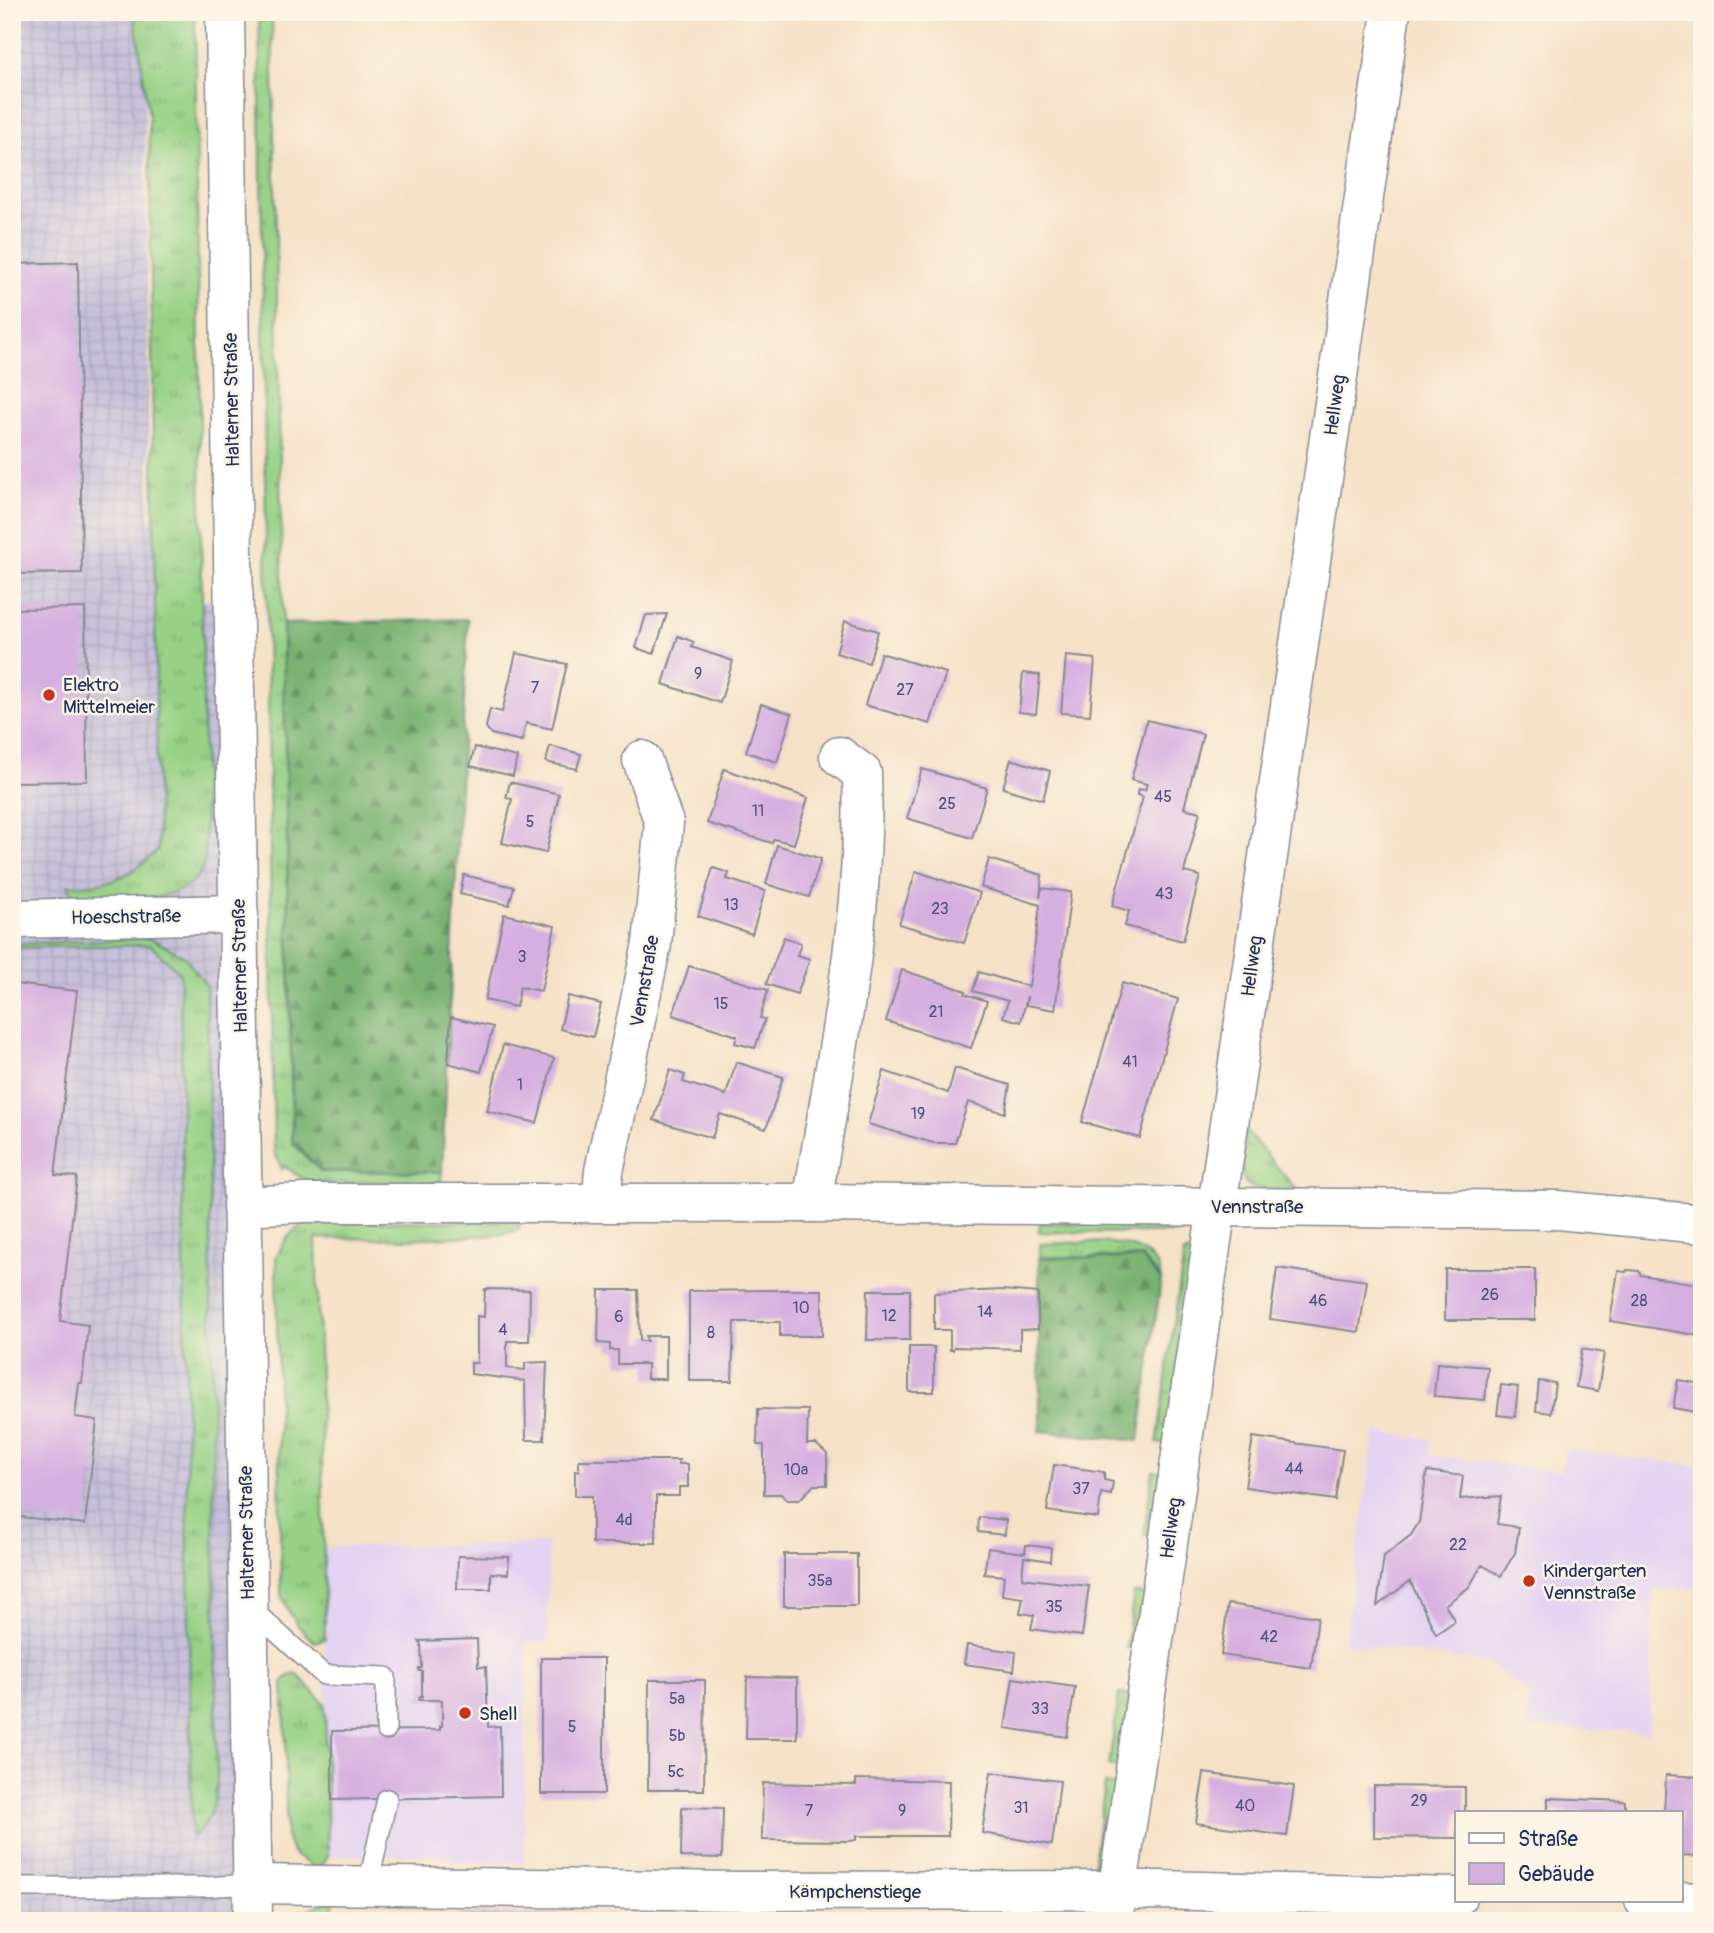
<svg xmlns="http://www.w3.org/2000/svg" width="1714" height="1933" viewBox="0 0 1714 1933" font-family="Pangolin,sans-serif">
  <defs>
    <pattern id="industrial-grid" width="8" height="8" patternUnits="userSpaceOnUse" patternTransform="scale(1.75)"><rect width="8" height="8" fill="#c6c0da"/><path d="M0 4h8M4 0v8" fill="none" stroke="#aaa5be"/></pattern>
    <pattern id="grass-tufts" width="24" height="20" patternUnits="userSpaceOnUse" patternTransform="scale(1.75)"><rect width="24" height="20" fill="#97d185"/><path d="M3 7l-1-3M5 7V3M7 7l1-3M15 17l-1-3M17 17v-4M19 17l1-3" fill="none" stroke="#7aaa70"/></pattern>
    <pattern id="forest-firs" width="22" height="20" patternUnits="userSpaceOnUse" patternTransform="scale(1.75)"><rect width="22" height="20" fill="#79b372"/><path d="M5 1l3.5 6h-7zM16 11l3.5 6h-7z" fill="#629261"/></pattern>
  </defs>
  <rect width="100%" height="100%" fill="#fcf5e5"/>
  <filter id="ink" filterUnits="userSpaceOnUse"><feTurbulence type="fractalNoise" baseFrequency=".0143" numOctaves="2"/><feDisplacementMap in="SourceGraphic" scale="14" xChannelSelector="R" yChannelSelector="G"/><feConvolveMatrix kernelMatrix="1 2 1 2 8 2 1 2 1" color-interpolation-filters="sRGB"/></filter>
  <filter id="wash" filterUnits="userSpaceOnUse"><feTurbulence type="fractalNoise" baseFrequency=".00686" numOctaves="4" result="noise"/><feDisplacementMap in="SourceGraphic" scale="28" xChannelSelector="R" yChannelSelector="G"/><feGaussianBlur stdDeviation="1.57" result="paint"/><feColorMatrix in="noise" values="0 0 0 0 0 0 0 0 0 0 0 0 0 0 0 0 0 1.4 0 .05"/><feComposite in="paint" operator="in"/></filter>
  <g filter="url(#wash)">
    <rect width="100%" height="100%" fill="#f5e1c6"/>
    <path fill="#e4d3f2" d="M1375,1432l57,8 -2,15 131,16 5,-22 136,17v109l-2,13 -47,1 -4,144 -122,-6 1,-35 -40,-29 -144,-20z
      M548,1544v98h-22l-2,221 -73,-1v-7l-123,1 -4,-309z"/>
    <path fill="url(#industrial-grid)" d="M12,12h132l5,504 46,86 39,-5 19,1324h-241z
      M458,1914l210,1v6h-210z"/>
    <path fill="url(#grass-tufts)" stroke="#598072" stroke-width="2" d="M134,12h61l10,845c-5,51 -91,43 -129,45l-8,-17c41,0 60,-6 90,-35l-9,-734z
      M259,12h13l20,1131 29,29h121l-1,9 -4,2h-123l-11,-4 -19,-13 -2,3 -8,-18z
      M150,938l34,18 22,29 2,49 9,745c-1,23 -6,44 -25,58l-12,-864 -30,-28 -138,3v-4z
      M1245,1130l53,61c-63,-2 -59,1 -53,-61z
      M519,1221v9l-21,5 -92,4 -90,-1 6,205 3,196 -10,3c-15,-10 -28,-31 -34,-48l-5,-336c7,-16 15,-29 33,-36z
      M1040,1223h130l8,5v5l-139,-1z
      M1040,1244c35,0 116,-14 121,35l-19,-22h-102z
      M1195,1252l-27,192 -11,-1 27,-190z
      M1153,1471l10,2 -9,63 -10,-1z
      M1134,1593l12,2 -8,55 -12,-2z
      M294,1674l4,1 27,29 3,152 -10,14 -22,-14 -5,-6 -5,-14v-88l-3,-66 3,-4z
      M1119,1694l12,2 -11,72 -11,-2z
      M1105,1784l13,2 -16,79 -10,10z
      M333,1901v11l13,1 -8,8h-44c11,-12 24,-17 39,-20z"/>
    <path fill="url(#forest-firs)" stroke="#4a7168" stroke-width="2" d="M468,619l-26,553 -121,-1 -28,-29 -10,-518z
      M1039,1258h103l19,22 -22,161 -99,-10z"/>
    <g id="blocks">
      <path fill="#d6afe1" d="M78,262l4,311 -70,1v-310z
        M85,608l2,173 -75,1v-173z
        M667,614l-13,40 -18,-6 10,-33z
        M845,621l33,10 -9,32 -33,-10z
        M678,636l16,6 -3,5 42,14 -13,42 -57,-19z
        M516,653l51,11 -15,65 -26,-6 -4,18 -31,-7 -5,-7 4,-18 12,3z
        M881,653l65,20 -16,51 -65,-19z
        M1066,656l29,3 -5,56 -29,-2z
        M1023,673l17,2 -4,39 -17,-2z
        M761,704l31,10 -15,48 -31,-10z
        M1147,720l56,14 -19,74 16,4 -16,60 16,4 -17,65 -58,-15 4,-15 -17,-5 31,-109 -6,-2 1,-6 7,1 2,-6 -16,-4z
        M550,746l31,8 -4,15 -31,-7z
        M475,747l42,10 -4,19 -43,-10z
        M1011,759l39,12 -7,29 -40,-12z
        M724,769l84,29 -14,46 -20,-5 -2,4 -65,-20z
        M922,769l65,19 -15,50 -65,-20z
        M510,782l49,12 -13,59 -44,-10 10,-44 -6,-1z
        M777,845l44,14 -12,38 -43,-13z
        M989,859l53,16 -2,23 2,-10 29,4 -16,118 -29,-5 1,-9 -6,26 -18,-5 5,-16 -35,-10 6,-19 50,15 11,-82 -59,-18z
        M713,868l16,5 -2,6 38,12 -13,43 -54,-18z
        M916,871l64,22 -16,50 -65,-19z
        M464,875l50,12 -5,18 -49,-11z
        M504,914l51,12 -14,65 -21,-4 -4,20 -31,-7z
        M784,937l17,6 -4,12 13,4 -13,35 -31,-10z
        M689,966l79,24 -8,28 5,1 -10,29 -20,-5 2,-7 -64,-21z
        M902,970l64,21 -1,3 22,7 -16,47 -85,-27z
        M1122,983l56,16 -38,139 -58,-16z
        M14,984l63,7 -22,184 22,2 -17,144 28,4 -6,58h-3l-4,34 22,3 -12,104 -73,-8v-292l6,-53 -6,-1v-168z
        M568,996l33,8 -8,33 -33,-8z
        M451,1017l42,10 -12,45 -33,-9z
        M503,1045l51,13 -17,65 -50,-12z
        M736,1062l47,15 -17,52 -46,-15 -8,24 -58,-18 16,-50 15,5 -2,7 43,13z
        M955,1068l55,17 -5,28 -37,-11 -13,41h-22l-65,-19 16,-53 64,22z
        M1277,1268l90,13 -8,51 -89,-13z
        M1445,1269h90v51h-90z
        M1627,1270l12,1 2,4 56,9 1,-3 4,1v54l-92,-15 8,-50 8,1z
        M485,1289l45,1 -1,51h-22v27l18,2v-7l22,-1 -3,78h-18l-1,-59 -54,-7v-11h6v-47l7,1z
        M599,1290h39l2,51h7l-1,-5h20v43h-19v-15h-29v-14h-8v-6l-12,-1z
        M779,1290h43v46h-42v-14h-46l-2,59h-43v-90z
        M868,1290h42v50h-43z
        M1003,1290l35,3v36l-18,1v19l-66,-2 -1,3h-3v-20h-16v-37z
        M909,1347h25v45h-25z
        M1582,1349l22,4 -6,38 -22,-4z
        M1437,1363l51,4 -3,33 -51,-4z
        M1678,1380l24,4v29l-29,-5z
        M1539,1381l16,2 -4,30 -15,-2z
        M1501,1385l17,2 -3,30 -18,-2z
        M758,1409l50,1 -1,34h9l11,10v31h-13l-15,15h-12l-6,-6h-17v-49h-7z
        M1253,1437l90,13 -8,50 -90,-13z
        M579,1460h100l-1,4h10v23h-9v9h-23v47h-64v-47h-17v-25h4z
        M1054,1465l50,7v8l9,2 -2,13 -10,-2 -3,25 -51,-7z
        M1427,1471l36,5 -3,23 41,-3 -4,28 22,3 -4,26 -14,23 -19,-11 -13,22 -24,18 10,16 -19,13 -26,-53 -33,25 7,-50 27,-21 8,-13z
        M979,1517l27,3 -1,15 -27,-3z
        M1026,1545l25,3 -1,13 -26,-4 -2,21 67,8 -7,50 -51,-7 3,-14 -14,-2 3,-15 -21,-3 2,-19 -20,-2 4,-26 37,5z
        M784,1554h73v52h-73z
        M458,1556l51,1 -1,17 -17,-1v16h-34z
        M1228,1604l90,13 -7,51 -90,-13z
        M477,1639l1,28h8l2,60 12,-1 1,70 -169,4v-69l108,-1v-4h2v-26h-23l1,-4h2v-25h-3v-3h3l-1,-24 -2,-3z
        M967,1645l49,7 -2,19 -50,-7z
        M541,1658h63v136h-63z
        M747,1677l50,1v61h-51z
        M1013,1678l62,9 -8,50 -62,-9z
        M649,1680h56l-1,110h-56z
        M991,1772l69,9 -8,64 -70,-12z
        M1204,1773l90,13 -7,50 -91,-13z
        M1666,1775l36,2v80l-21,-1v-44h-17z
        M856,1779l93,2 -1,55h-92v4l-6,1 -88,-1 1,-57 93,2z
        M1374,1786l91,1v25h-8v26l-83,-1z
        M1548,1798l77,3v11h-77z
        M682,1807l41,1 -1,50 -41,-1z"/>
    </g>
  </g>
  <g filter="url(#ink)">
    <use href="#blocks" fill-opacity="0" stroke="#888892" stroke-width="2"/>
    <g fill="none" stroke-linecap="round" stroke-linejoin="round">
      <defs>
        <path id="service" d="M249,1607l75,68 62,2v53
          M368,1886l19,-87
          M12,1887h191l50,-3"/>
        <path id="minor" d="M12,919l227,-5
          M601,1203l3,-32 48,-227 12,-121 -22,-63
          M812,1203c23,-142 55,-286 50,-430l-23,-17
          M242,1206l63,-3h507l746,7 144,14
          M253,1884l482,7 422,-1 300,7
          M1644,1900l58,2
          M1113,1921l278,-1909"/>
        <path id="secondary" d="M225,12l28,1909"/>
      </defs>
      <use href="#service" stroke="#888892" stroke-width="22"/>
      <use href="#minor" stroke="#888892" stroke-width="41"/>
      <use href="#secondary" stroke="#888892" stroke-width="41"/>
      <use href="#service" stroke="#fff" stroke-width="19"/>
      <use href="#minor" stroke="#fff" stroke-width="38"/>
      <use href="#secondary" stroke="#fff" stroke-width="38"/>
    </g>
  </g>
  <g fill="#c8321e" stroke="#fcf5e5" stroke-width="2.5">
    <circle cx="49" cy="695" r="7"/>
    <circle cx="1529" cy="1581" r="7"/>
    <circle cx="465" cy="1713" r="7"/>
  </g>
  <g text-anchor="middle" stroke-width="5" stroke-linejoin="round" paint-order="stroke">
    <g font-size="16" fill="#4a4f7f">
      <text x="698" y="679">9</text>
      <text x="535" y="693">7</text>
      <text x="905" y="695">27</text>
      <text x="1163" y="802">45</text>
      <text x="947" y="809">25</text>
      <text x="758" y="816">11</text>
      <text x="530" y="827">5</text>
      <text x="1164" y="899">43</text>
      <text x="731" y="910">13</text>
      <text x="940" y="914">23</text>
      <text x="522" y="962">3</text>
      <text x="721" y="1009">15</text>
      <text x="936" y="1017">21</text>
      <text x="1130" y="1067">41</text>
      <text x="520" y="1090">1</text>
      <text x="918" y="1119">19</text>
      <text x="1490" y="1300">26</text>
      <text x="1318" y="1306">46</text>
      <text x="1639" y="1306">28</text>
      <text x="801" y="1313">10</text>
      <text x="985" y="1317">14</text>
      <text x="889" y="1321">12</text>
      <text x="619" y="1322">6</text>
      <text x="503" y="1335">4</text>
      <text x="711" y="1338">8</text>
      <text x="1294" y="1474">44</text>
      <text x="796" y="1475">10a</text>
      <text x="1081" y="1494">37</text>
      <text x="624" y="1525">4d</text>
      <text x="1458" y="1550">22</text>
      <text x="820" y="1586">35a</text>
      <text x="1054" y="1612">35</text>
      <text x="1269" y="1642">42</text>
      <text x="677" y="1704">5a</text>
      <text x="1040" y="1714">33</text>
      <text x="572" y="1732">5</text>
      <text x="677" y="1741">5b</text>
      <text x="676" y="1777">5c</text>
      <text x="1419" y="1806">29</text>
      <text x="1245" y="1811">40</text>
      <text x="1021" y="1813">31</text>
      <text x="809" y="1816">7</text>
      <text x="902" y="1816">9</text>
    </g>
    <g font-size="19" fill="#1b2f5e" stroke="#fcf5e5">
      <text transform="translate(231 400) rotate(-91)" y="7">Halterner Straße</text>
      <text transform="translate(1334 405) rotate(-82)" y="7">Hellweg</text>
      <text transform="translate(126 916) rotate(-1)" y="7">Hoeschstraße</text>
      <text transform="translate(239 966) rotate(-91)" y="7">Halterner Straße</text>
      <text transform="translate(1251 966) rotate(-82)" y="7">Hellweg</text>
      <text transform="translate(644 981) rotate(-80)" y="7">Vennstraße</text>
      <text x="1257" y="1213">Vennstraße</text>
      <text transform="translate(1170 1528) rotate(-82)" y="7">Hellweg</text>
      <text transform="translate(246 1533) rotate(-91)" y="7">Halterner Straße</text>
      <text x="855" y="1898">Kämpchenstiege</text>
    </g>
    <g font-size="19" fill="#1b2f5e" stroke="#fcf5e5" text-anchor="start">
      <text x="63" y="691">Elektro<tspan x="63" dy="22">Mittelmeier</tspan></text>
      <text x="1543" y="1577">Kindergarten<tspan x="1543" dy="22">Vennstraße</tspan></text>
      <text x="479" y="1720">Shell</text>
    </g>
  </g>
  <rect width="1714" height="1933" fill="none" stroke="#fcf5e5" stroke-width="42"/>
  <rect x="1455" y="1811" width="228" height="91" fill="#fcf5e5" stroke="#a2a6af" stroke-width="2"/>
  <rect x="1469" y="1833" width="35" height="10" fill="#ffffff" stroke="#a2a6af" stroke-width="2"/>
  <text x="1518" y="1846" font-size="21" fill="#1b2f5e">Straße</text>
  <rect x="1469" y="1863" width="35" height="21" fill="#d6afe1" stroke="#a2a6af" stroke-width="2"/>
  <text x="1518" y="1881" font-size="21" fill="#1b2f5e">Gebäude</text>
</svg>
